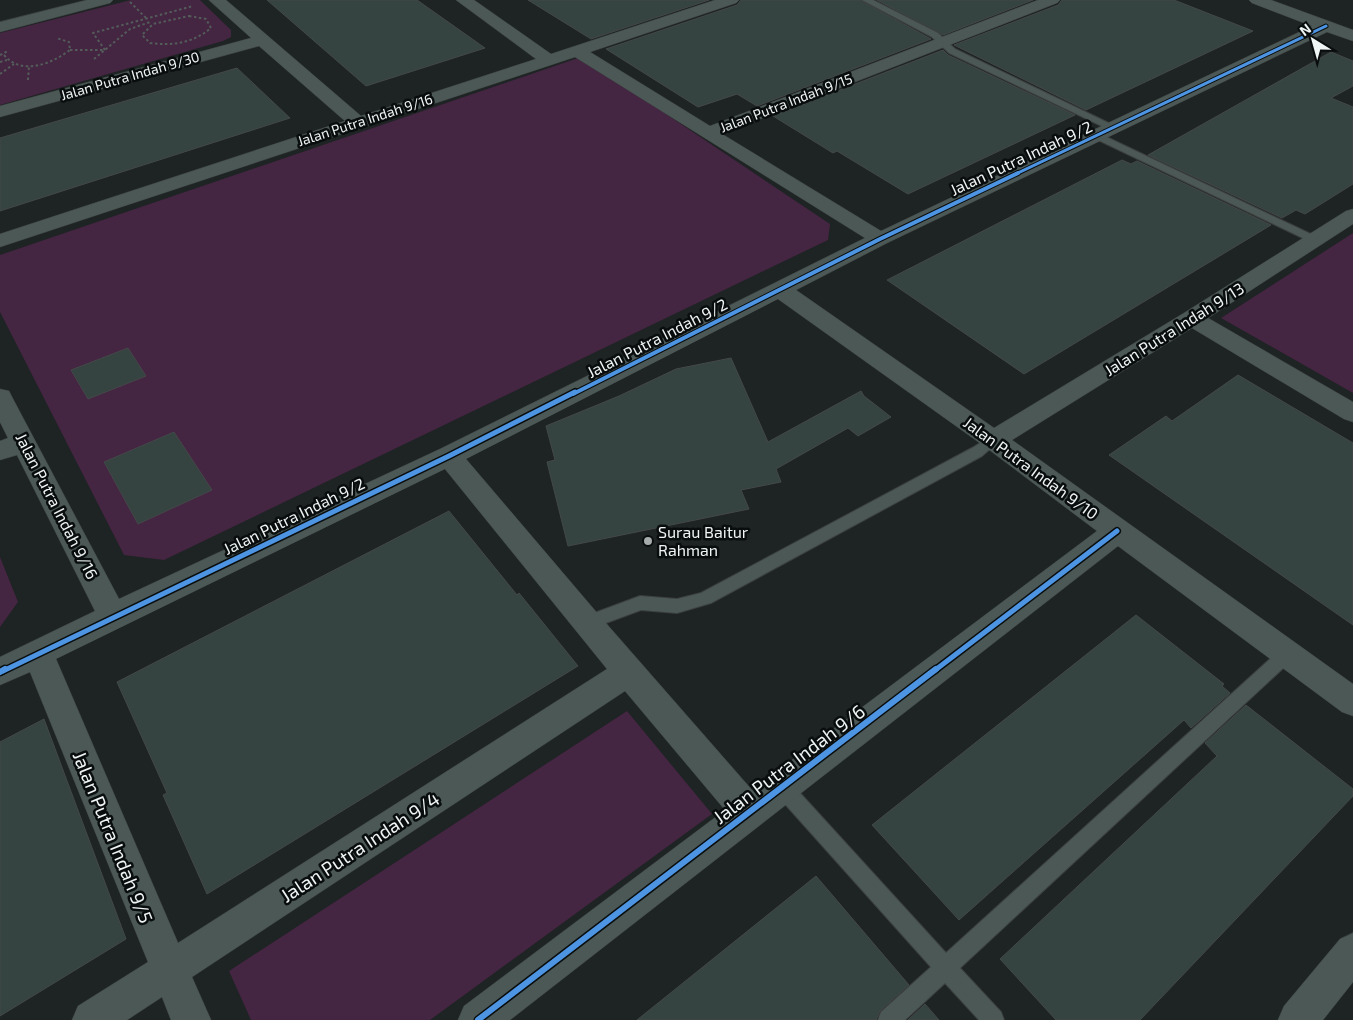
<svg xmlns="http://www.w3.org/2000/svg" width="1353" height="1020" viewBox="0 0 1353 1020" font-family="'Exo 2',sans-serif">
  <rect width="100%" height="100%" fill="#1e2323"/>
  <path fill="#442542" d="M131,0h69l31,30v7l-8,4 -223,64v-72z
    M581,57l249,167 -2,16 -664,320 -40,-5 -124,-243v-57z
    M1353,233v160l-132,-75z
    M0,557l18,45 -18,25z
    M627,711l85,103 -282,206h-179l-22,-49z"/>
  <path fill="#354341" stroke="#444848" d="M267,0h150l68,48 -119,38z
    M528,0h181l-118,39z
    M741,0h119l71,39 -174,67 -20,-12 -39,13 -92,-58 131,-44z
    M877,0h156l-90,35z
    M1062,0h112l79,31 -167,79 -132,-65 104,-40z
    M943,50l5,5 127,60 -167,79 -71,-43 -4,2 -60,-37z
    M1331,52l22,9v25l-22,12 22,9v77l-48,30 -9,-4 -14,8 -134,-63z
    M237,68l53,50 -290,93v-73z
    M1122,160l9,4 6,-3 134,64 -247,149 -137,-94z
    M128,348l18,28 -58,23 -17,-29z
    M731,358l37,84 93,-51 3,5 27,21 -33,19 -10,-8 -72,41 5,13 -40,8 8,19 -181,37 -21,-84 8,-2 -9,-34 73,-30 57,-27z
    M1238,375l115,68v182l-244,-170 57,-39 6,5z
    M174,432l38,58 -74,34 -34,-62z
    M449,511l68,84 2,-2 59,73 -371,228 -44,-99 4,-2 -50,-111z
    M1136,615l88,69 -2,2 8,7 -39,35 -7,-8 -225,200 -87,-95z
    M1246,705l107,84v7l-213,224h-84l-56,-61 217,-203 -12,-13z
    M44,719l82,220 -126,77v-274z
    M816,876l93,109 -29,26 -4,9h-239z
    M925,1004l14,16h-31z"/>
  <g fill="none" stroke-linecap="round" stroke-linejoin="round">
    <defs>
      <path id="service" d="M862,0h11l65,33 17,16 164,79 -1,2h-8l-161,-77 -17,-16z
        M1098,133l219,104 2,2 -6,3 -4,-1 -215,-103v-4z
        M993,435l5,1 2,4 -18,16 -271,147 -34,10 -36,-3 -54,20 -6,-2 -2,-5 2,-5 59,-22 37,3 24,-6 271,-145z
        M1287,647l6,2 2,5 -2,5 -333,309 41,44 3,8h-25l-34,-37 -40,37h-27l3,-8 50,-45 -155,-173 -2,-6 2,-6 7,-3 7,3 156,171 335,-304z"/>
      <path id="minor" d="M87,0h26l-3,3 -110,29v-10z
        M209,0h17l135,116 175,-57 -80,-59h18l77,54 164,-54h24l-3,3 -146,49 120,74 328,-126h22l-3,3 -335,131 159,97 431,-205 -60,-23 -3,-3h22l82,30v11l-26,-9 -440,211 -91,47 198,138 190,-115 162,-102 7,-2v15l-145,94 145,84v20l-9,-3 -152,-91 -180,112 341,244v32l-11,-4 -224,-166 -608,474h-52l6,-14 261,-196 -100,-119 -433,286 19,43h-40l-9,-23 -35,23h-55l6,-14 70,-44 -118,-290 -30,13v-28l95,-46 -78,-156 -17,5v-19l8,-3 -8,-16v-33l9,2 3,6 107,202 321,-150 425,-211 -290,-181 -575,190v-13l345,-113 -86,-75 -259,71v-11l251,-68zM778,299l206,147 113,85 -345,259 -154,-176 -132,-155zM445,469l162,200 -429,274 -122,-284z
        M1353,933v49l-30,38h-45l6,-14 56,-67z"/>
    </defs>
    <use href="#service" stroke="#3c403f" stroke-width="2"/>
    <use href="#minor" stroke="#3c403f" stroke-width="1"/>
    <path stroke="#545c5a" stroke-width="2" stroke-dasharray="2.5 2.5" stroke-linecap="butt" d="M130,2l17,17
      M189,16l17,3 5,9c-18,15 -38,18 -61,15l-8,-8 11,-11z
      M70,50h34
      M105,50l-12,-17 100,-27
      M0,55l8,-4
      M4,55c18,21 47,9 66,-5l-1,-8 -13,-4
      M94,59l36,-30 20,-7
      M0,62l7,-2
      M0,74l14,-10
      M28,80l1,-14"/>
    <use href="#service" fill="#4b5856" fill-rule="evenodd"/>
    <use href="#minor" fill="#4b5856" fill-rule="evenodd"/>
    <defs>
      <path id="cycleway-far3" d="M1016,174l310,-148"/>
      <path id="cycleway-far2" d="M573,394l307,-155 138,-66"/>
      <path id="cycleway-far1" d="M3,671l446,-215 126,-64
        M934,671l183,-140"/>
      <path id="cycleway" d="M0,672l5,-3
        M478,1020l458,-351"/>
    </defs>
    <use href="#cycleway-far3" stroke="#090d0d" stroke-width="5"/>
    <use href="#cycleway-far2" stroke="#090d0d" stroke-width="6"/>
    <use href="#cycleway-far1" stroke="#090d0d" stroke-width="8"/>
    <use href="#cycleway" stroke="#090d0d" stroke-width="9"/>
    <use href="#cycleway-far3" stroke="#4d94e3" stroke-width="3"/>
    <use href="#cycleway-far2" stroke="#4d94e3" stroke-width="4"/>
    <use href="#cycleway-far1" stroke="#4d94e3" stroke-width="5"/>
    <use href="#cycleway" stroke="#4d94e3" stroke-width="6"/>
  </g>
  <circle fill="#a6acab" stroke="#090d0d" stroke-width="2" cx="648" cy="541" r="5"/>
  <g text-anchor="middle" stroke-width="5" stroke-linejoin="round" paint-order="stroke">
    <g font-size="14" fill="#eff5f4" stroke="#090d0d">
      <text transform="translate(130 76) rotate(-16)" y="5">Jalan Putra Indah 9/30</text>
      <text transform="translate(786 103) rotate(-21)" y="5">Jalan Putra Indah 9/15</text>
      <text transform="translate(365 120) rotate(-18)" y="5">Jalan Putra Indah 9/16</text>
    </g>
    <g font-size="16" fill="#eff5f4" stroke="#090d0d">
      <text transform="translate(1021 158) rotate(-25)" y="6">Jalan Putra Indah 9/2</text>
      <text transform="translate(1174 329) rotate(-32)" y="6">Jalan Putra Indah 9/13</text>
      <text transform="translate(657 338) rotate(-27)" y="6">Jalan Putra Indah 9/2</text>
      <text transform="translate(1031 468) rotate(36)" y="6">Jalan Putra Indah 9/10</text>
      <text transform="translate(57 506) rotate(63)" y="6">Jalan Putra Indah 9/16</text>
      <text transform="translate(294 516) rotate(-26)" y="6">Jalan Putra Indah 9/2</text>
    </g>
    <g font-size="16" fill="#eff5f4" stroke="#090d0d" text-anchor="start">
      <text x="658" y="538">Surau Baitur<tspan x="658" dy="18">Rahman</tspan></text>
    </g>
    <g font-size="19" fill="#eff5f4" stroke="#090d0d">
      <text transform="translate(789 764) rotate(-37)" y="7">Jalan Putra Indah 9/6</text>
      <text transform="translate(113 837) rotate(68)" y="7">Jalan Putra Indah 9/5</text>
      <text transform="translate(360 847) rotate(-33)" y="7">Jalan Putra Indah 9/4</text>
    </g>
  </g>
  <g transform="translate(1313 40) rotate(323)" stroke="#090d0d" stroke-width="4" paint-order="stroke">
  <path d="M0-4L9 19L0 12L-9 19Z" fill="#eff5f4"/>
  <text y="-8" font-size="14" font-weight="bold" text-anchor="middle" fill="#eff5f4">N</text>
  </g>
</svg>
